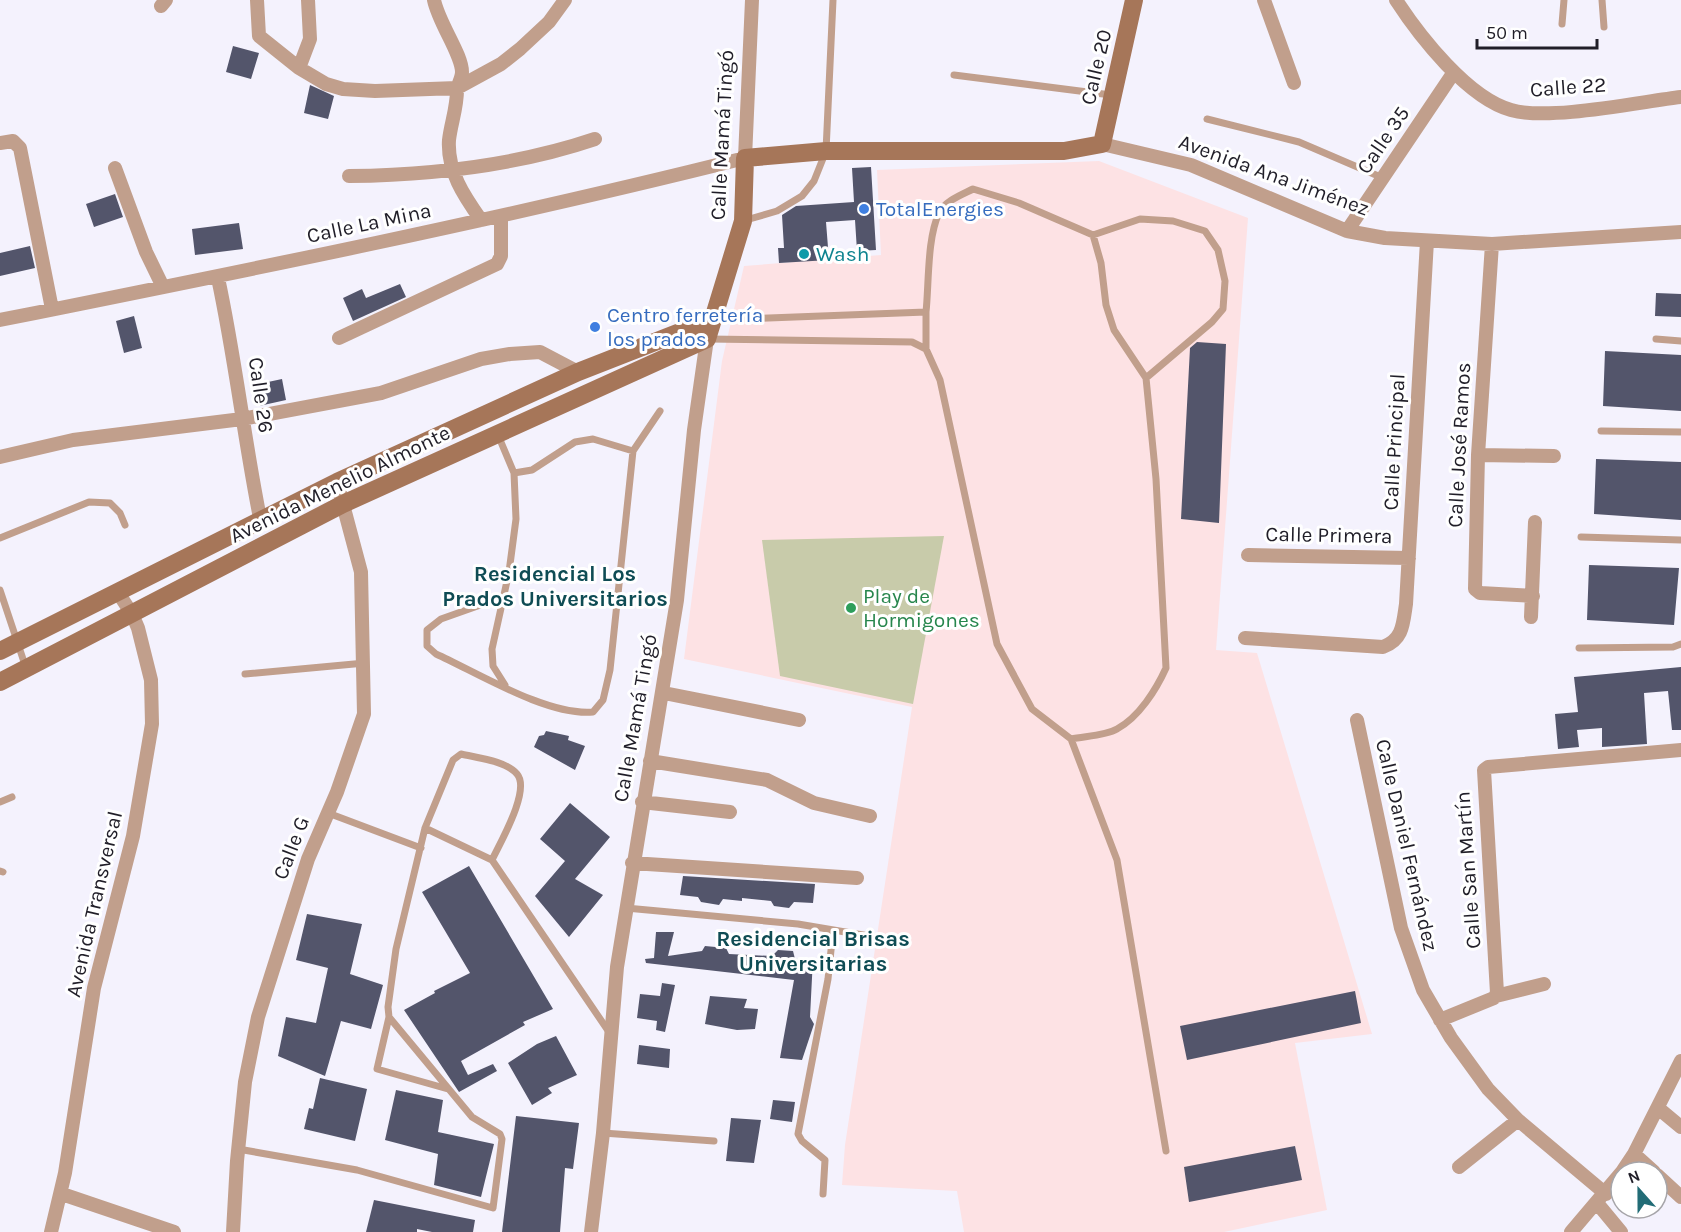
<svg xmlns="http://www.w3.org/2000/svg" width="1681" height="1232" viewBox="0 0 1681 1232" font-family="Karla,sans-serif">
  <rect width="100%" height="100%" fill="#f4f2fd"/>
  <path fill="#fde2e4" d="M1099,161l149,57 -32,432 41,3 115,381 -77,9 32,167 -103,22h-260l-7,-41 -115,-6 3,-40 67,-438 -228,-48 38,-298 22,-95 137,-11 -4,-85z"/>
  <path fill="#c8cbaa" d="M944,536l-31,168 -133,-28 -18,-136z"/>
  <path fill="#53556b" d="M233,46l26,7 -8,26 -25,-7z
    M310,85l24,11 -6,23 -24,-6z
    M871,167l5,83 -19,1 -2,-31 -29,2 3,38 -50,3 -1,-15h6l-2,-33 14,-9 58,-4 -2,-34z
    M115,194l8,23 -29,10 -8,-23z
    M239,223l4,26 -48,6 -3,-26z
    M30,246l5,22 -35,8v-23z
    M400,284l6,13 -53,24 -10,-23 19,-9 4,9z
    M1656,293l25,1v23l-26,-1z
    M134,316l8,32 -18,5 -8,-32z
    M1197,342l29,2 -7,179 -38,-4 9,-171z
    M1605,351l76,4v56l-78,-5z
    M282,379l4,21 -27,6 -5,-21z
    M1596,459l85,3v58l-87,-6z
    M1589,565l90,3 -5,57 -87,-5z
    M1681,667v63h-9l-4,-39 -24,2 3,51 -45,3v-19l-25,2 2,17 -21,2 -3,-35 23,-2 -4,-35z
    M546,731l23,5 -1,4 17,6 -10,24 -41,-23 5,-11 5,-1z
    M570,803l40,34 -35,42 28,16 -34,42 -34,-41 30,-35 -25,-22z
    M469,866l84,143 -30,13 2,3 -64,36 7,14 25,-11 4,7 -38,21 -55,-82 31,-17 -1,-2 36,-18 -48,-81z
    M683,876l132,8 -2,19 -19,-1 -5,6 -15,-2 -3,-5 -29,-3v3l-19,-2 -4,6 -18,-3 -3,-5 -18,-2z
    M307,914l55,10 -12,50 33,11 -12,44 -30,-8 -16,55 -47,-20 8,-39 30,6 12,-55 -32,-8z
    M656,932h18l-6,24 34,-5 3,-5 21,2 3,6 43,2 6,-6 15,1 2,8 18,-1 -3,59 4,7 -12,36 -22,-2 14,-78 -148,-17 -1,-4 9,-1z
    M662,983l13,2 -10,47 -9,-2 1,-9 -20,-3 3,-24 20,2z
    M1355,991l6,32 -174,37 -7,-34z
    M710,996l37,3 -3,9 14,1 -3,20 -18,1 -32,-6z
    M556,1036l21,39 -29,13 4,5 -20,12 -24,-42 29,-19z
    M639,1045l31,4 -1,19 -32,-4z
    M320,1078l47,11 -12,52 -51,-12 5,-21 4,1z
    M396,1090l47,10 -5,32 56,12 -13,53 -47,-12 4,-31 -53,-14z
    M773,1100l22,2 -3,20 -22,-3z
    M516,1116l63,7 -6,46 -8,-1 -5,64h-58z
    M731,1118l30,2 -7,43 -28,-2z
    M1295,1146l7,34 -113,22 -5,-35z
    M374,1200l101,20 -2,12h-41l-15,-3v3h-51z"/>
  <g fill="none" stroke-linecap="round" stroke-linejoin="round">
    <path stroke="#c19f8c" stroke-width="7" d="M1602,0l2,27
      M1562,24l2,-24
      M954,75l157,20
      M1207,119l92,23 84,36
      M746,220l31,-9 25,-15 12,-15 12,-30 7,-151
      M1093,235l47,-16 33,2 32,10 13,19 7,31 -2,28 -11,13 -66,56
      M714,320l212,-8c3,-28 1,-74 13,-99 6,-12 22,-18 34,-24l46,14 74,32 8,28 5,42 8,25 32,48 10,101 10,189c-10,22 -27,49 -49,61 -12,7 -32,7 -46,10
      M708,339l204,3 14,7 14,31 57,264 35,65 39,30 46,121 49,291
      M1656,339l25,2
      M926,349v-37
      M1601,431l80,1
      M498,435l16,38 2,46 -7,53 -17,77 1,17 12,19
      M514,473l18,-3 43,-28 18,-3 40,12
      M1581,537l100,3
      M0,538l89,-36 21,1 10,10 5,12
      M0,590l26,78
      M503,597l-62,22 -14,11v16l9,8c42,19 111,62 157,58l10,-12 7,-30 23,-219 27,-40
      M1579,648l94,-1 8,-3
      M245,674l120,-11
      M0,802l12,-5
      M328,813l93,35
      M425,828l67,32 117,172
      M0,871l3,1
      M626,908l172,16 71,12
      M448,1089l-71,-20 12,-52 -1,-10 8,-58 29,-121 28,-68 8,-6c17,4 45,7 56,20 14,16 -17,69 -25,86
      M603,1133l111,8
      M238,1149l119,21 136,38 9,-69 -2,-5 -28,-17 -83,-100
      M823,1194l2,-34 -23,-19 -4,-7 30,-155 5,-48"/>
    <path stroke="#c19f8c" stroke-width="14" d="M257,0l2,36 40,32 27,16 17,5 32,2 82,-3 44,-24 19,-15 29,-27 16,-22
      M434,0c5,24 28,54 28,72 0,6 -4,12 -5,18 0,18 -6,33 -8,50 -2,31 15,56 32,80
      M1264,0l30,83
      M1396,0c24,37 72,98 115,110 38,11 128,-8 170,-13
      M161,6l5,-6
      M299,68l11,-29 -2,-39
      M0,143l13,-2 7,7 32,161
      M1102,144l89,21 156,66 38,7 107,6 189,-12
      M115,168l31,84 17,35
      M349,176c84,-1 166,-10 246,-37
      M1347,231l107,-159
      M1492,244l-14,211 -3,134 5,4 53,3
      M218,278c17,79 26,160 42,240
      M0,320c249,-50 498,-100 745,-162l7,-158
      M339,338l158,-74 4,-8v-39
      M1478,455l76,1
      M0,457l73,-17 169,-21 139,-26 100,-34 29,-5 30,-2 38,20
      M1248,555l161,3
      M1531,617l4,-95
      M1245,638l138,9c20,-7 20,-23 23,-43l21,-363
      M664,693l135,27
      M1357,720l44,208 22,62 28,48 37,51 30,31 88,74
      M650,761l117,19 47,23 56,13
      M642,802l88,10
      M632,863l225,15
      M1496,996l48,-12
      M1440,1020l54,-22 3,-5 -13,-223 4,-3 193,-17
      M1658,1108l23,19
      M1634,1154l20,18
      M1459,1167l59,-47
      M1622,1172l12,-18 47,-93
      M1657,1175l24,22
      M62,1194l112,38
      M1597,1203l24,29
      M51,1232l14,-59 29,-185 39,-152 19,-112 -1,-44 -13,-52 -6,-14 -15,-23
      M233,1232l4,-71 8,-79 13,-65 50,-158 29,-67 27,-78 -3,-142 -24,-90
      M591,1232l12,-99 14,-166 60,-367 17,-170 13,-91
      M1571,1232l50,-59"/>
    <path stroke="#a67659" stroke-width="18" d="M0,651l337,-169 241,-110 133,-52
      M0,682l343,-178 364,-165 36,-118 2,-63 81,-7h238l38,-7 32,-144"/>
  </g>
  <g fill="#3f7fe0" stroke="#fff" stroke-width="2">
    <circle cx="864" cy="209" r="6"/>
    <circle cx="595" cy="327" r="6"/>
  </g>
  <circle fill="#0f9aa8" stroke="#fff" stroke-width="2" cx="804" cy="254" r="6"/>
  <circle fill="#2e9e5b" stroke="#fff" stroke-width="2" cx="851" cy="608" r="6"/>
  <g text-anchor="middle" stroke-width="6" stroke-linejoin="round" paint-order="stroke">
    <g font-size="21" fill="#201e28" stroke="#fff">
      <text transform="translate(1096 67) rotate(-77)" y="7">Calle 20</text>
      <text transform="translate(1568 87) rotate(-4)" y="7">Calle 22</text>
      <text transform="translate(722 135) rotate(-87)" y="7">Calle Mamá Tingó</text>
      <text transform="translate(1383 140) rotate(-56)" y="7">Calle 35</text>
      <text transform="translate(1274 175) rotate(20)" y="7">Avenida Ana Jiménez</text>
      <text transform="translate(369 223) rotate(-12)" y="7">Calle La Mina</text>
      <text transform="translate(261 395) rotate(82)" y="7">Calle 26</text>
      <text transform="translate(1394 442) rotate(-87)" y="7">Calle Principal</text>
      <text transform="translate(1459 445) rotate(-87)" y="7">Calle José Ramos</text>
      <text transform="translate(340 484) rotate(-26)" y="7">Avenida Menelio Almonte</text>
      <text transform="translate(1329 535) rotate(1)" y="7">Calle Primera</text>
      <text transform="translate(635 718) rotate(-80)" y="7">Calle Mamá Tingó</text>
      <text transform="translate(1407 845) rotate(77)" y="7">Calle Daniel Fernández</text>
      <text transform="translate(291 848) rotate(-69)" y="7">Calle G</text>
      <text transform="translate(1468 870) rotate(-94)" y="7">Calle San Martín</text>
      <text transform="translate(94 904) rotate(-77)" y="7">Avenida Transversal</text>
    </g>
    <g font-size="21" fill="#366cbe" stroke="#fff" text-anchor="start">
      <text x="876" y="216">TotalEnergies</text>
      <text x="607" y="322">Centro ferretería<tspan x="607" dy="24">los prados</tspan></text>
    </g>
    <g font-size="21" fill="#0d838f" stroke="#fff" text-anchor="start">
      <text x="816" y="261">Wash</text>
    </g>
    <g font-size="21" fill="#27864d" stroke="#fff" text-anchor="start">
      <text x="863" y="603">Play de<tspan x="863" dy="24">Hormigones</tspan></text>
    </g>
    <g font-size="22" font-weight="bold" fill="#0f4c54" stroke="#fff">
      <text x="555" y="581">Residencial Los<tspan x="555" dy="25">Prados Universitarios</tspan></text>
      <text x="813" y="946">Residencial Brisas<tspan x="813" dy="25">Universitarias</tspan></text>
    </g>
  </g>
  <g transform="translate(1639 1190) rotate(339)"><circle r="28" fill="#ffffff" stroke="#a6a5a9" stroke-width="1.5"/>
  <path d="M0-4.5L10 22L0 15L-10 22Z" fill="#226c76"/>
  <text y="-9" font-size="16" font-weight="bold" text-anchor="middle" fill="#201e28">N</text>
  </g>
  <path d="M1477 39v9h120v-9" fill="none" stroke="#201e28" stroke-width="3"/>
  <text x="1486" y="39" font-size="18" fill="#201e28" stroke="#ffffff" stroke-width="4.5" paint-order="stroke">50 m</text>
</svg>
